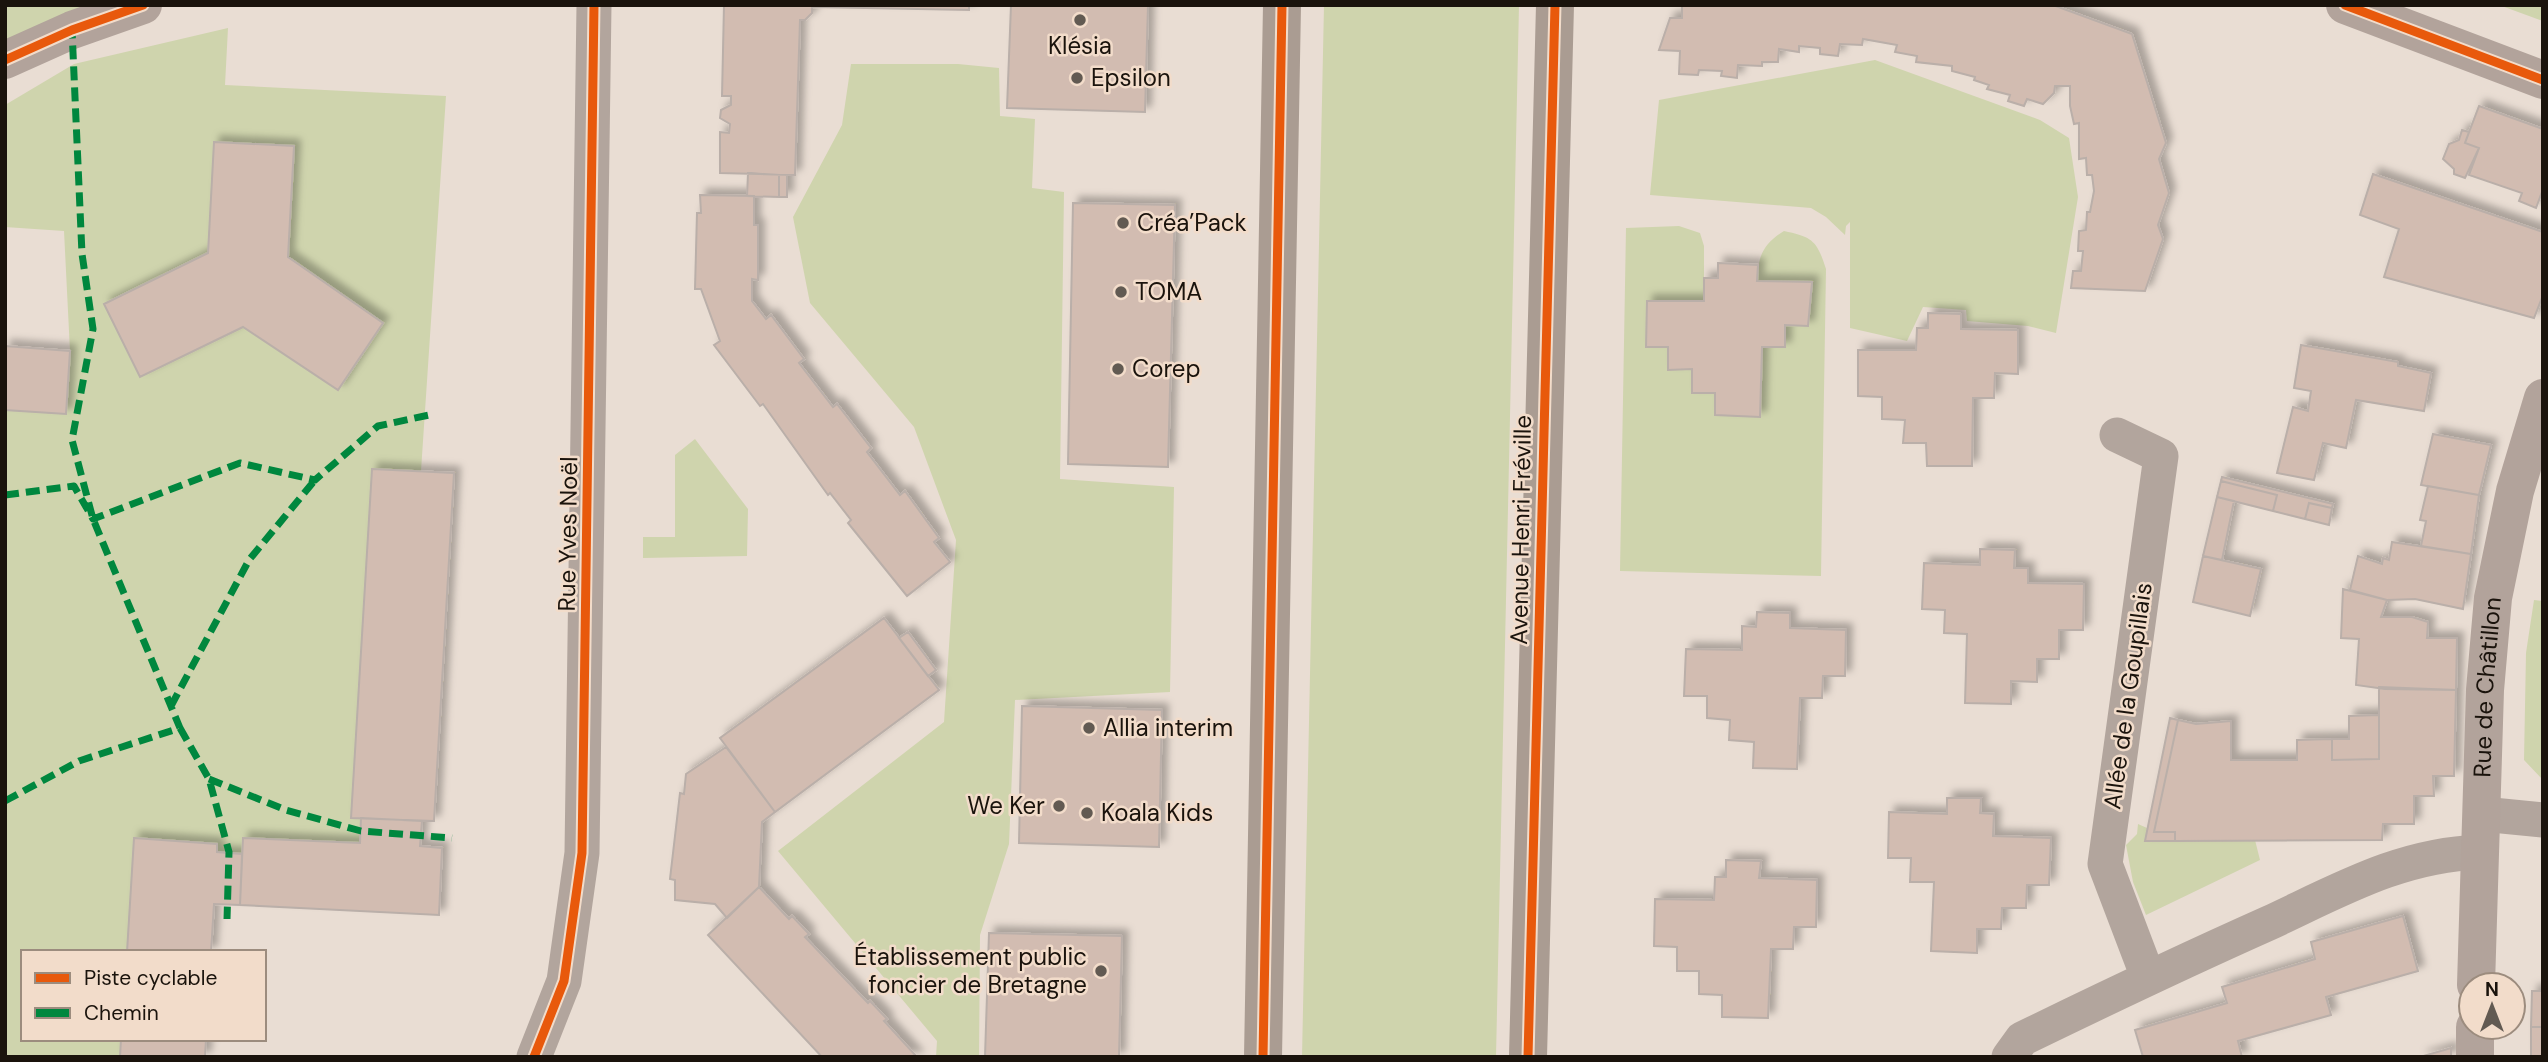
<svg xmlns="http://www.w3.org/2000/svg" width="2548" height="1062" viewBox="0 0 2548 1062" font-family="'DM Sans',sans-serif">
  <defs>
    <filter id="shadow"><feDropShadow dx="6" dy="-6" stdDeviation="3.5" flood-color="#0004"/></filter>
  </defs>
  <rect width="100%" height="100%" fill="#e9ddd3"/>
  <path fill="#cfd4ad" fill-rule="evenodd" d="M5,5h94l-94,40z
    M1324,5h195l-23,1052h-194z
    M2499,5h44v16z
    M228,28l-3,57 221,11 -25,375 -49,-1 -21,347 10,1 -1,25 -117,-4 -1,15 -25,-2v-8l-83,-5 -7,113h-104v87h98l-1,18h-115v-647l60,4 5,-63 -6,-120 -59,-4v-122l69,-41zM214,142l80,4 -6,111 95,66 -45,67 -95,-63 -103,50 -35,-73 103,-51z
    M1875,60l165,60 29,18 9,59 -22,136 -28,-7 -61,-5 -1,-11 -43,-3 -16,34 -57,-13v-106l-4,4 -1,9 -19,-18 -15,-9 -161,-13 9,-95z
    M851,64h107l41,4 1,48 35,3 -3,69 32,4 -4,287 114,8 -4,205 -155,8 -6,144 -29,91 -1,122h-43l1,-16 -159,-190 166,-129 12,-182 -42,-113 -104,-124 -17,-86 49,-92z
    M1679,226l21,7 4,13v55h-57l-1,45 22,1v23l24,-1v24h23l1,22 44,2 2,-70h23v-22l23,1 3,-44 -54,-1c1,-25 6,-37 27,-50 29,6 33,10 42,38l-5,307 -201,-5 6,-343z
    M695,439l53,70 -1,47 -104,2v-21h32v-82z
    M2534,600l9,1v179l-19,-20 2,-107z
    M2138,824l9,4 -2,13 110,-1 5,20 -114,55 -13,-33 -7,-37 11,-11z"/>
  <path fill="#d2bcb1" stroke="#baafa9" stroke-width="2" filter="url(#shadow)" d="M724,5h245v5l-157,-3v6l-7,7h-5l-5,155 -75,-2v-41l9,1 1,-9 -10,-6 1,-8 10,-5v-9h-9z
    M1011,5h137l-3,107 -138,-4z
    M1682,5h371l79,29 34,109 -7,16 10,34 -11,32 5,14 -18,52 -74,-3 2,-17h8l2,-20h-5l1,-20 7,-1 1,-18h3l4,-21 -2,-16h-5l-1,-17 -7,1v-36l-5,1 -4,-18v-20h-15l-1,7 -11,11 -16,-5 -3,7 -16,-5 2,-6 -23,-6 2,-4 -15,-5 1,-3 -23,-6v-5l-36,-4 1,-6 -22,-4 2,-7 -34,-6 -1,6 -22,-1 -2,12 -18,-2v-6l-21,-2v6l-20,-3 -1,13h-16v4l-24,-1 -1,13 -16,-2 1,-5 -23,-1 -1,5 -19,-1 1,-23 -21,-1 11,-32h12z
    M2479,106l64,23v60l-7,19 -17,-7 3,-8 -53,-18 10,-27 -14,-5z
    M2462,130l7,2 -4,11 14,5 -14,30 -11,-4v-5l-11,-10 6,-15 10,-4z
    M214,142l80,4 -6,111 95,66 -45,67 -95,-63 -103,50 -36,-73 104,-51z
    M748,173l31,2v22l-32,-1z
    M2373,174l170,58v63l-9,23 -150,-41 15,-48 -39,-14z
    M779,175h8v22h-8z
    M700,195l54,1v29h4v55l-6,-1v22l14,18 5,-4 33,44 -5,4 34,44 4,-3 34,44 -4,4 33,43 5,-4 34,47 -5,4 16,20 -43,34 -59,-73 3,-3 -21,-27 -2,2 -65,-91 -3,2 -46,-61 6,-4 -19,-52h-6l2,-76h4z
    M1073,203l102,2 -7,262 -100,-3z
    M1718,263l40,2 -1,16 55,1 -4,44 -23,-1v22h-23l-2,70 -45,-2v-22h-23v-24l-24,1v-23h-22l1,-46h57v-23h14z
    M1928,313l33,1v15l57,1v44l-23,-1 -1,25h-21l-1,68h-45l-1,-23h-23l2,-23 -23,-1v-22l-24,-1v-46h58l1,-22h11z
    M2301,345l97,17v4l33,7 -7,38 -68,-11 -10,48 -23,-5 -9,37 -37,-7 16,-66 15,4 3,-20 -17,-3z
    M5,346l65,5 -4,63 -61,-4z
    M2433,434l58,11 -12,50 -58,-10z
    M372,469l82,4 -20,348 -83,-3z
    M2222,477l111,27 -1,4 -23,-5 -4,16 -32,-8 4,-16 -56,-14z
    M2221,481l56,14 -4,16 -56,-14z
    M2428,486l51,9 -8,59 -50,-8 5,-25 -6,-1z
    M2217,497l17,4 -12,59 -19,-4z
    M2309,503l23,5 -3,17 -24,-6z
    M2392,542l79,12 -8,55 -48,-10 -28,1 -37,-10 8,-34 24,8 1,-6 6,2z
    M1980,549l35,1 -1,18h14v15l56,1 -1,46h-24v29h-22v23l-26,-1v23l-46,-1 2,-69 -23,-1 1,-23 -23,-1 2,-46 56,2z
    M2203,556l58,13 -11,47 -57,-14z
    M2343,589l44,11 -6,17h31l16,5 -1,16h30l-1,52 -71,-1 -29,-4 3,-46 -18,-1z
    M1757,612l33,1v15l56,2 -1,46h-22l-1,22h-22l-3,71 -44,-1 1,-26 -25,-2 1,-20 -23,-2v-22h-23l2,-47 56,1v-24l14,1z
    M884,618l55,72 -164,122 -55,-74z
    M908,632l28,38 -8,6 -29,-38z
    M2379,687l77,3 -2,86h-21l1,20h-20v28h-31l-1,16 -207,1v-9h-21l24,-112 18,4 35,-3v39h66v-20l35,-1v21l47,-1z
    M1022,706l140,4 -3,137 -140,-4z
    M2379,715v44l-47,1v-21h17v-23z
    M2170,718l8,2 -24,112h21v9h-30z
    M726,747l49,65 -13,10 -3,65 -32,31 -12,-14 -40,-4v-20l-5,-1 10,-86 4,1 2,-20z
    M1947,798h34l-1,15 14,1 -1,22 58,2 -2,47h-22l-1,23h-24l-1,21h-24v24l-46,-2 3,-69h-24l1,-24h-23l1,-46 58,2z
    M361,818l61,3 -2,25 22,2 -3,67 -199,-10 3,-67 117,5z
    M134,838l83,6v8l25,2 -2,51 -26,-1 -3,48h-84z
    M1726,860l35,1 -2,17 58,2 -1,47h-22l-1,22h-22l-3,69 -46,-1v-22l-23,-1v-23h-22v-24l-23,-1 1,-47 59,1 1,-23h11z
    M759,887l30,32 3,-3 17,18 -4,3 63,66 2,-2 17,18 -3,2 33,36h-95l-114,-122z
    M2403,916l15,55 -92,26 5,18 -93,26 4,16h-99l-8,-27 92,-27 -5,-16 93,-28 -4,-17z
    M989,933l133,3 -3,121h-134z
    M2532,991h11v36h-12z
    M2531,1027h12v30h-12z
    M121,1039h85l-1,18h-85z
    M2451,1048v9h-31z"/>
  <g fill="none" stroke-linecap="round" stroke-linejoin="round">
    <path stroke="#b2a59d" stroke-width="35" d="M2117,435l44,21 -56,408 43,113
      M2482,814l61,6
      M534,1057l30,-76 18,-128 12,-848
      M2009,1057l13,-18c82,-40 164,-79 247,-116 71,-33 131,-68 211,-71"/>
    <g stroke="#b2a39b" stroke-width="38">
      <path d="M2345,5l198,75"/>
      <path d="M5,60l67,-30 71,-25"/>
      <path id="s1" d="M2476,985l9,-295 8,-92 22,-107 28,-93"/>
      <path d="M2475,1057v-30"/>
    </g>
    <path stroke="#aa9c92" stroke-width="38" d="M1263,1057l19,-1052
      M1528,1057l27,-1052"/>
    <path stroke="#00873e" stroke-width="7" stroke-dasharray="14 7" stroke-linecap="butt" d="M5,495l69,-9 19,33 147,-56 75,17 63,-54 51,-11
      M171,706l78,-146 66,-80
      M180,728l29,51 20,73 -2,67
      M209,779l77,31 75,21 91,7
      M5,801l74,-40 101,-33 -87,-209 -21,-79 21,-111 -11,-75 -10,-224"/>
    <defs>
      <path id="cycleway" d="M2345,5l198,75
        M5,60l67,-30 71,-25
        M534,1057l30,-76 18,-128 12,-848
        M1263,1057l19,-1052
        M1528,1057l27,-1052"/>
    </defs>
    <use href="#cycleway" stroke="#f2dcca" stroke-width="13"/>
    <use href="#cycleway" stroke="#e8590c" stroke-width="9"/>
  </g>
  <g fill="#625a52" stroke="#f2dcca" stroke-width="2.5">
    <circle cx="1080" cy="20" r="7"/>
    <circle cx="1077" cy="78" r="7"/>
    <circle cx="1123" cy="223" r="7"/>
    <circle cx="1121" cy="292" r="7"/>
    <circle cx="1118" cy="369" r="7"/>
    <circle cx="1089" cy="728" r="7"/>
    <circle cx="1059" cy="806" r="7"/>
    <circle cx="1087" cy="813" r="7"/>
    <circle cx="1101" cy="971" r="7"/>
  </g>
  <g text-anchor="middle" stroke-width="5" stroke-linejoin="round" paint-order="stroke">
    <g font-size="24" fill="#1a130c" stroke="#f2dcca" text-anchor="start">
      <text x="1080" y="54" text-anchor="middle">Klésia</text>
      <text x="1091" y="86">Epsilon</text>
      <text x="1137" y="231">Créa’Pack</text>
      <text x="1135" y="300">TOMA</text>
      <text x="1132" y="377">Corep</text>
      <text x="1103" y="736">Allia interim</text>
      <text x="1045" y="814" text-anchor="end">We Ker</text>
      <text x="1101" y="821">Koala Kids</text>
      <text x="1087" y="965" text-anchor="end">Établissement public<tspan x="1087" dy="28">foncier de Bretagne</tspan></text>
    </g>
    <g font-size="24" fill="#1a130c" stroke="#f2dcca">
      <text transform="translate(1521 530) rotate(-89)" y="8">Avenue Henri Fréville</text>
      <text transform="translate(568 534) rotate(-89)" y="8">Rue Yves Noël</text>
      <text dy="8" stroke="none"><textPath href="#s1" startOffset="298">Rue de Châtillon</textPath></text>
      <text transform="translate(2128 696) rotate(-82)" y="8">Allée de la Goupillais</text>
    </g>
  </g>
  <rect width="2548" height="1062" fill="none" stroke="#1a130c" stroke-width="14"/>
  <rect x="21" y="950" width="245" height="91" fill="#f2dcca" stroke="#9c8c7e" stroke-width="2"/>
  <rect x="35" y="973" width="35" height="10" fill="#e8590c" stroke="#9c8c7e" stroke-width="2"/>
  <text x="84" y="985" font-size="21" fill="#1a130c">Piste cyclable</text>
  <rect x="35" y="1008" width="35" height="10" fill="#00873e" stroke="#9c8c7e" stroke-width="2"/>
  <text x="84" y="1020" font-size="21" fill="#1a130c">Chemin</text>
  <g transform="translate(2492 1006)"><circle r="33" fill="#f2dcca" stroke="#9c8c7e" stroke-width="2"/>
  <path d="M0-5L12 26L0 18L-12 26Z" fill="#625a52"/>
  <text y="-10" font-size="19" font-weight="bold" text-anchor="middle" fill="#1a130c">N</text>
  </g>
</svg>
